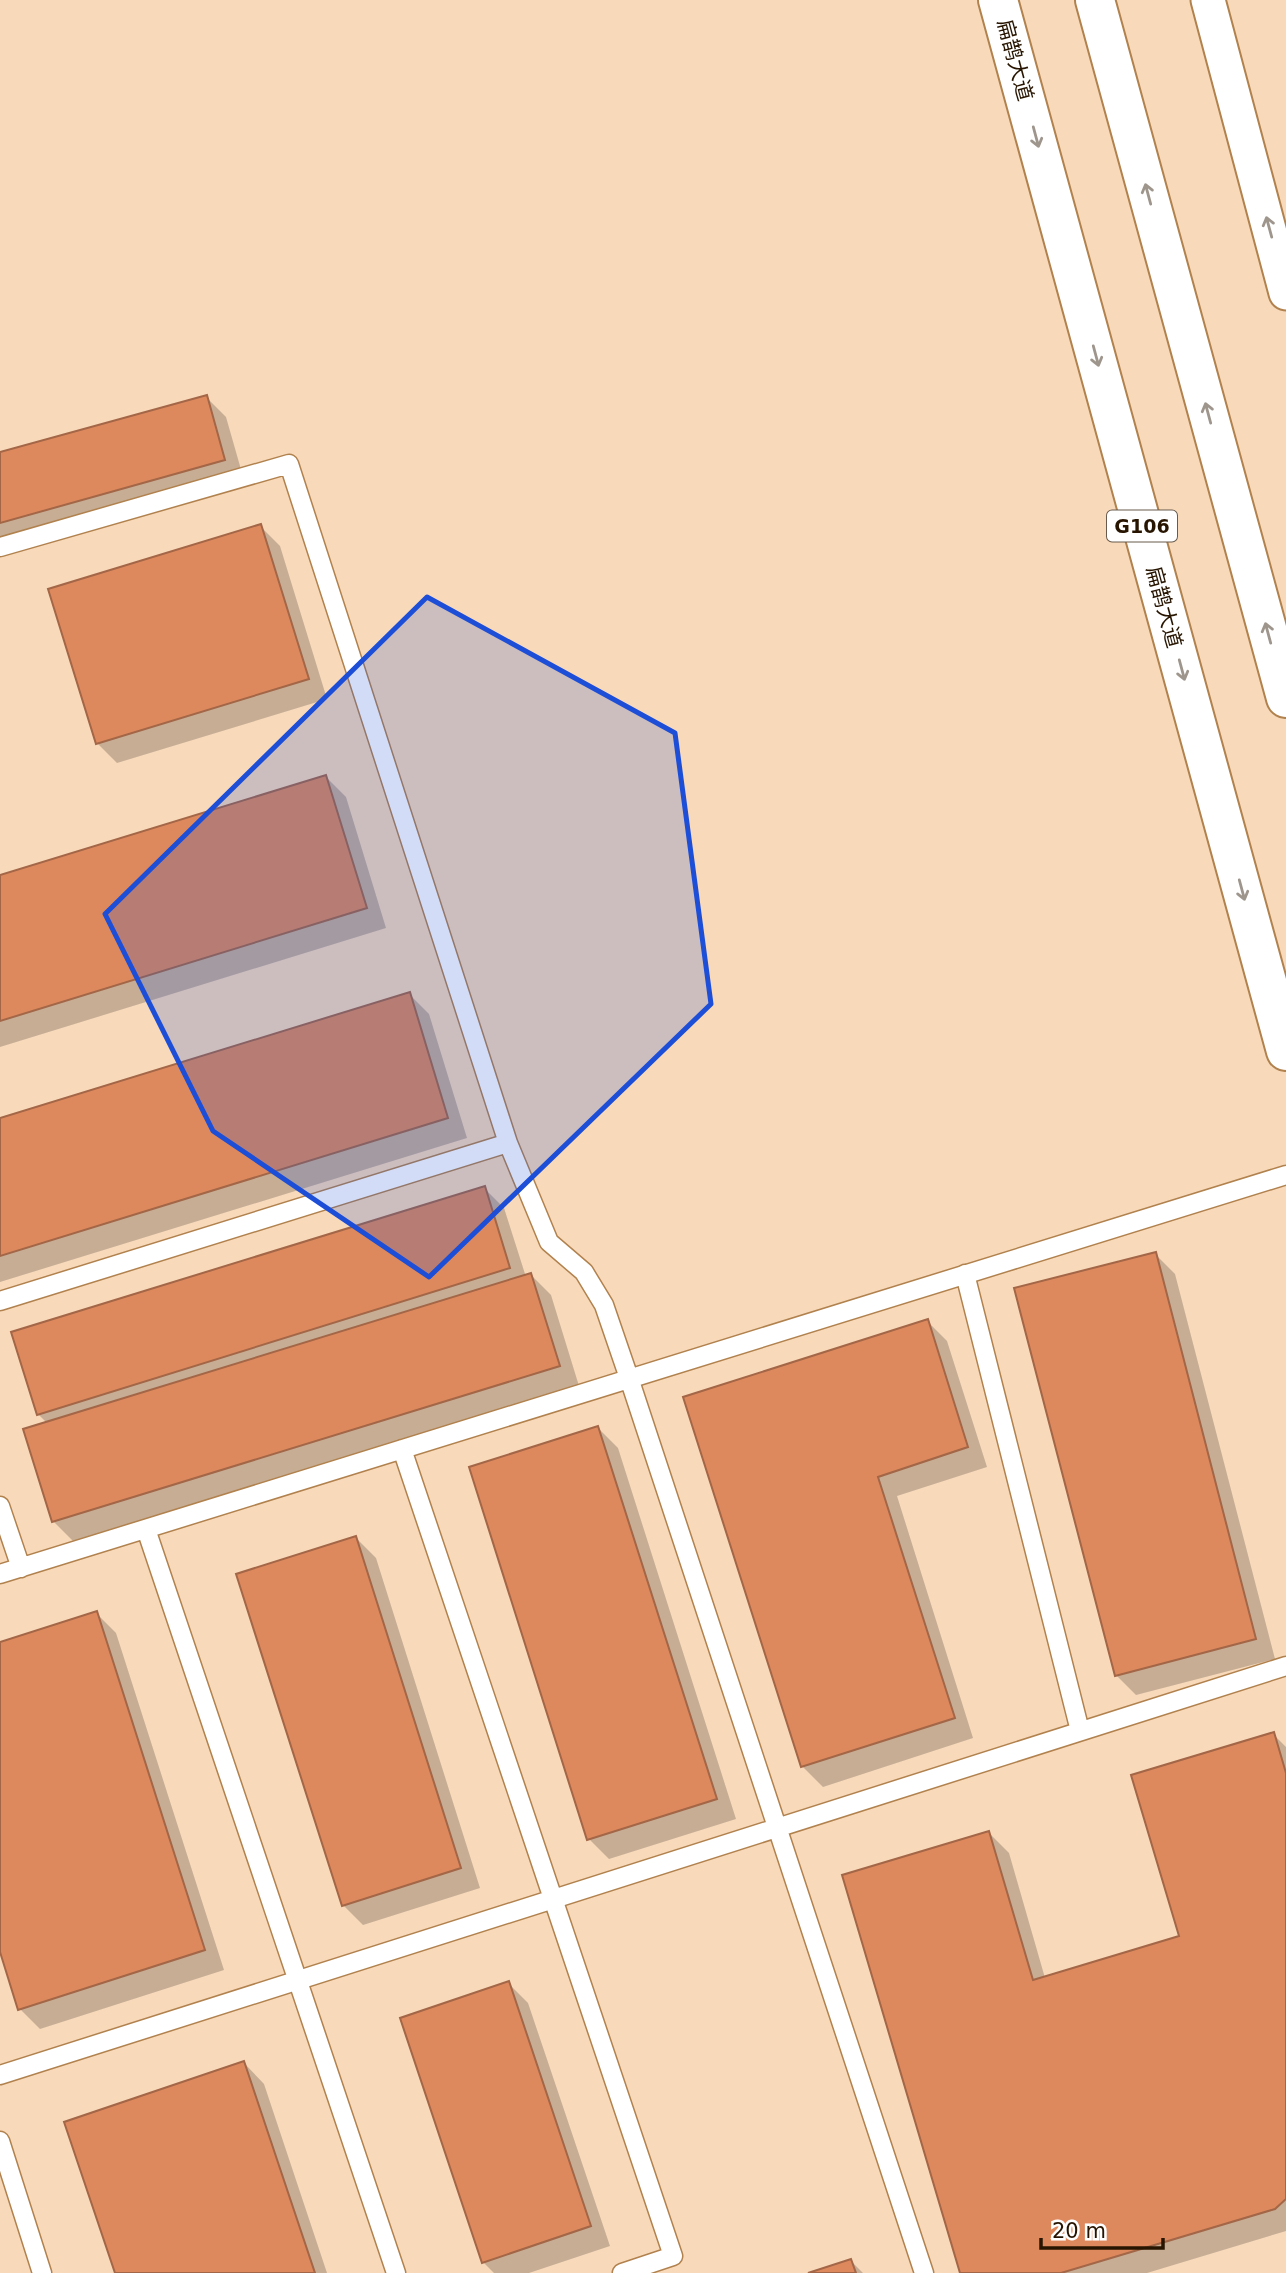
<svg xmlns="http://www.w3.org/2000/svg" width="1286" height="2273" viewBox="0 0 1286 2273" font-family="'DejaVu Sans','Noto Sans SC',sans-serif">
  <rect width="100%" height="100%" fill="#f8d9ba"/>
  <path fill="#0003" d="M206,397l20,20 18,63 -244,68v-94z
    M260,526l20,20 47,153 -210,64 -20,-20z
    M326,777l20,20 40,131 -386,119v-170z
    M409,994l20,20 38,124 -467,144v-162z
    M484,1188l20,20 22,69 5,-2 20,20 28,91 -506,155 -20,-20 -5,-97 -10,-10z
    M1155,1254l20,20 100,385 -139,36 -20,-20z
    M927,1321l20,20 40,126 -90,29 76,242 -150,49 -20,-20 -118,-369z
    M598,1428l20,20 118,371 -127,40 -20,-20z
    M356,1538l20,20 104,330 -117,37 -20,-20z
    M96,1613l20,20 108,337 -184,59 -20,-20 -20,-63v-302z
    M1273,1734l13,13v484l-139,42h-185l27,-440 20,20 36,125 136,-41z
    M508,1983l20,20 82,243 -81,27h-35l-11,-11z
    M244,2063l20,21 63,189h-210z
    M851,2261l12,12h-50z"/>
  <path fill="#de895d" stroke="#a36647" stroke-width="2" d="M207,395l18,65 -225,63v-71z
    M261,524l48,155 -213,65 -48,-155z
    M326,775l41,133 -367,113v-146z
    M410,992l38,126 -448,138v-138z
    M485,1186l25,82 -473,147 -26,-83z
    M1156,1252l100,387 -141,37 -101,-388z
    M531,1273l29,93 -508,156 -29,-93z
    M928,1319l40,128 -90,30 77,241 -154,49 -118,-370z
    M598,1426l119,373 -130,41 -118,-373z
    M356,1536l105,332 -119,38 -106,-332z
    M97,1611l108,339 -187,60 -18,-58v-310z
    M1274,1732l12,41v426l-11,10 -214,64h-101l-118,-398 147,-44 44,149 146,-44 -48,-161z
    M509,1981l82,245 -109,37 -82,-245z
    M244,2061l71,212h-200l-51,-151z
    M851,2259l5,14h-48z"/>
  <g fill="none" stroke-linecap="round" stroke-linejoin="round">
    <defs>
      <path id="service" d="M0,547l289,-83 219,679 41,99 35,30 20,33 25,73 295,895
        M965,1274l115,457
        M0,1301l508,-158
        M402,1449l271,807 -51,17
        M0,1506l21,62
        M146,1529l250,744
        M0,1574l1286,-399
        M0,2075l1286,-409
        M0,2141l42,132"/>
      <path id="minor" d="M1208,0l78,293"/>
      <path id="trunk" d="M998,0l288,1051
        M1095,0l191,698"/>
    </defs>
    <use href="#service" stroke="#b1824e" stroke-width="21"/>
    <use href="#minor" stroke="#b1824e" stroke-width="37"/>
    <use href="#trunk" stroke="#b1824e" stroke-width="42"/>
    <use href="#service" stroke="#fff" stroke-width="18"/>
    <use href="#minor" stroke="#fff" stroke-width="33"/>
    <use href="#trunk" stroke="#fff" stroke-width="38"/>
  </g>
  <defs><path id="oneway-shaft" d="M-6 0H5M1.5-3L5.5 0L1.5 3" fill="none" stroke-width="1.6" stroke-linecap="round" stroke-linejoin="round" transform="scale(1.75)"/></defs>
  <g stroke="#9e968d">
    <use href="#oneway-shaft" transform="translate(1036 137) rotate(75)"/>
    <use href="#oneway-shaft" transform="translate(1148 194) rotate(-105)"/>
    <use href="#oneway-shaft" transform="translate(1269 227) rotate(-105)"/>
    <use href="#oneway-shaft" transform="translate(1096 356) rotate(75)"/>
    <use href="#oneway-shaft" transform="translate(1208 413) rotate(-105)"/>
    <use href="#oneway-shaft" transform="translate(1268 633) rotate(-105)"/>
    <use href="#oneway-shaft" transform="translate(1182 670) rotate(75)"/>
    <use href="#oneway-shaft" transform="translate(1242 890) rotate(75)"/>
  </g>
  <path fill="#1d4ed8" fill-opacity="0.2" stroke="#1d4ed8" stroke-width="5" stroke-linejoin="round" d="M427,597l248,136 36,271 -282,273 -216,-146 -108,-217z"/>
  <g text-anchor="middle" stroke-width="5" stroke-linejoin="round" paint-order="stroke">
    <rect fill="#fff" stroke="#685b4d" stroke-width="2" x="1107" y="510.5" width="70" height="31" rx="5"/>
    <g font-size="19" font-weight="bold" fill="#271501">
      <text x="1142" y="533">G106</text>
    </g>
    <g font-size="21" fill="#271501" stroke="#fff">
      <text transform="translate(1015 60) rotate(75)" y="7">扁鹊大道</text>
      <text transform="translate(1164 607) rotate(75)" y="7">扁鹊大道</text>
    </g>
  </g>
  <path d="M1041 2238v10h122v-10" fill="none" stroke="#271501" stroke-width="3.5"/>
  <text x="1052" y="2238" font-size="21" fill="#271501" stroke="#ffffff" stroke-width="5" paint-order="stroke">20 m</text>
</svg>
